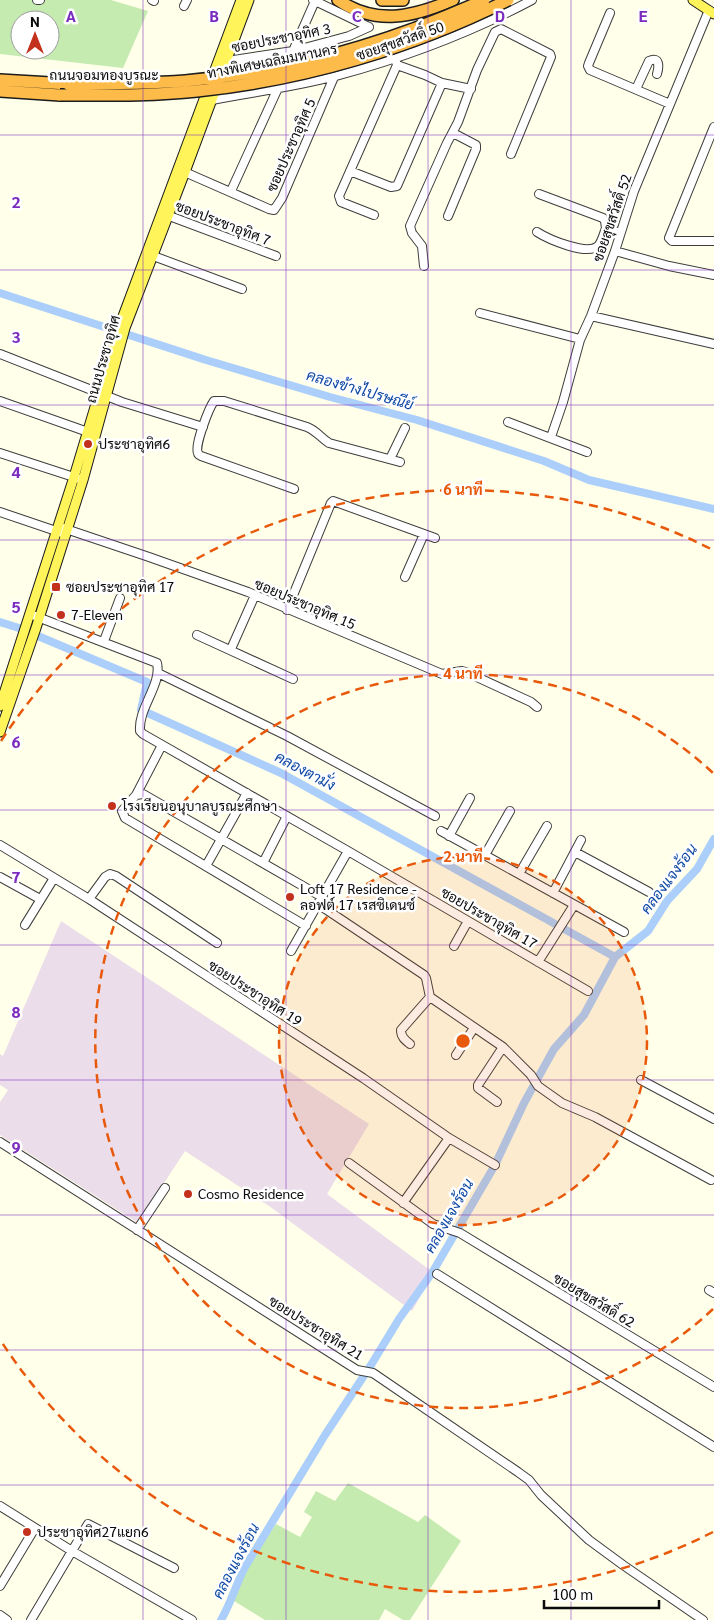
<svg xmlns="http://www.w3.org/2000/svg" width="714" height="1620" viewBox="0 0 714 1620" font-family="Georgia,Sarabun,serif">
  <rect width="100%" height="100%" fill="#ffffea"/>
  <path fill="#ebdeea" d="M61,921l308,203 -42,70 107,79 -22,38 -143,-105 -84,-55 -47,72 -138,-88v-33l8,-12 -8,-5v-31l3,2z"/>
  <path fill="#c5ebb1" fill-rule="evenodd" d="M0,0h111l37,11 -25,57 -123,-14zM20,20h30v30h-30z
    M348,1483l70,39 7,-7 36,26 -51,79h-7l-18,-11 -6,11h-114l-31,-19c0,-21 30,-58 42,-77l24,13 12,-20 -8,-5 12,-21 19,10z"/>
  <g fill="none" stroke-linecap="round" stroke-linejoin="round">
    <path stroke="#abcffa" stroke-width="8" d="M0,293l206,67 124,37 87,23 127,41 45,19 125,29
      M0,622l19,6 128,54 -6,28 140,63 334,184
      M221,1620c10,-17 15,-36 24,-53l80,-132 46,-70 28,-46 33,-46 63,-108 29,-62 30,-54 30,-34 31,-58 33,-26 19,-30 30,-32 17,-30"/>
    <defs>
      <path id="minor" d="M37,0h3
        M152,0l2,1
        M313,0l56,27
        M184,6l3,-6
        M610,13l-21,50 -1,3 2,4 80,34
        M293,51l22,-50
        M227,61l66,-10 56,-15 20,-9
        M397,65l28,10 17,8 29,6
        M636,89l13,-28c11,-5 10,6 8,13
        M212,100c41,-8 83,-13 124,-24 67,-18 134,-43 196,-76
        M714,127l-45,111 3,3h42
        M180,170l89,39 5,1 8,-12 52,-121
        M350,171l41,16 6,-1 45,-103
        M231,191l47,-103
        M539,194l64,24 2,3 1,7
        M164,214l112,42
        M374,215l-33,-13 -2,-6 58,-131 -2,-7
        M448,216l28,-67v-4l-23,-12
        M537,232c11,7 50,24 61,14 4,-4 6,-13 8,-18l14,5
        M615,251l54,15 45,9
        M148,254l94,35
        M424,266l-2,-20 -10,-13 -2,-7 37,-83 11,-21 19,-52 18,-38 6,-3 49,25 1,3 -40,97
        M480,313l100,26
        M591,316l123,28
        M0,354l122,48 81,25
        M0,401l88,31
        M508,422l79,30
        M551,437l12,-35 17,-62 11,-24 24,-65 19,-60 75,-181
        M0,453l83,27
        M390,459l15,-31
        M294,489l-93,-33c-1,-1 -3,-1 -3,-3 -4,-7 11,-45 16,-52h10l83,26c10,4 14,11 22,16l71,19
        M0,512l62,21
        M63,528l86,29 99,35 194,82 20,-3 4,1 65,30 6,5
        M405,577l19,-43
        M287,610l44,-107 2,-2 102,37
        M35,616l122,47c5,22 -19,45 -17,68l3,3 205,117 240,140
        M197,635l96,44
        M104,641l16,-43
        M231,649l24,-54
        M158,673l129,63 148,80
        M136,795l26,-50
        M441,831l183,101
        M449,836l21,-38
        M0,845l89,54 274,179 86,60 46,27
        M575,852l74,40
        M485,855l25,-44
        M263,863l24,-47
        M206,866l41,-73
        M519,874l28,-48
        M0,877l40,22
        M553,893l28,-53
        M89,899l16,-22 5,-3 6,2 101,67
        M318,904l106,71 2,3 4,19 73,50 28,28 7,11 24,17 33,14 116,63
        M25,925l29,-47
        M306,926l-181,-108 -3,-7 14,-16 7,-1 179,103
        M454,946l14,-25
        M291,951l57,-100
        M538,962l36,-57
        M410,1044c-5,-4 -9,-7 -9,-14l29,-33
        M456,1055l18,-27
        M641,1080l73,39
        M497,1102l-19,-14v-3l25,-38
        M0,1142l357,228 16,3 145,99 11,8 12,15 48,45 34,25 80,55
        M349,1163l84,61 27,9 254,154
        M403,1203l46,-65
        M137,1230l28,-42
        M437,1274l277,173
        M709,1290l5,3
        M0,1506l72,45 120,69
        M0,1586l35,-58
        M0,1615l7,5
        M31,1620l57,-96 86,44"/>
      <path id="major" d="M693,0l21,14
        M0,706l74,-229 45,-150 122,-327
        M0,732l36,-104 47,-148 42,-152 60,-156 64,-172"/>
      <path id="highway" d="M338,0c38,26 75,17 115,0
        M382,0h21
        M0,80l68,4
        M0,91l60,4"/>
    </defs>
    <use href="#minor" stroke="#3e3e3e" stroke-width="10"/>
    <use href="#major" stroke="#1c1c1c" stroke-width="11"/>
    <use href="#highway" stroke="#1c1c1c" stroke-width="14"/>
    <use href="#minor" stroke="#fff" stroke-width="8"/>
    <use href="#major" stroke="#fff45a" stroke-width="9"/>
    <use href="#highway" stroke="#fdbb49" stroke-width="11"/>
    <defs>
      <path id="highway-bridge" d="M68,84c39,0 78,0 117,-3 104,-9 204,-38 299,-81
        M60,95c46,0 91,1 137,-4 107,-11 215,-43 311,-91"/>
    </defs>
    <use href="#highway-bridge" stroke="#1c1c1c" stroke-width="14" stroke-linecap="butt"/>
    <use href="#highway-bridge" stroke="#fdbb49" stroke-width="11"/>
  </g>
  <path fill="none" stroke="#7b2cbf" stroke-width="1" stroke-opacity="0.55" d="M143,0v1620M286,0v1620M428,0v1620M571,0v1620M0,135h714M0,270h714M0,405h714M0,540h714M0,675h714M0,810h714M0,945h714M0,1080h714M0,1215h714M0,1350h714M0,1485h714"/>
  <circle cx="463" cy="1041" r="184" fill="#e8590c" fill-opacity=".12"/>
  <g fill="none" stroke="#e8590c" stroke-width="2.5" stroke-dasharray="9 6">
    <circle cx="463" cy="1041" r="184"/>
    <path d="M713 1309A367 367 0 1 1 713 773"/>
    <path d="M713 1532A551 551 0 0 1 1 1341M1 741A551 551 0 0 1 713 550"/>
  </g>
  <g fill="#c3311c" stroke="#fff" stroke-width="2">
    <circle cx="88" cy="444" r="5"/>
    <rect x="51" y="582" width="10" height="10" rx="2.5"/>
    <circle cx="61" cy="615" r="5"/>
    <circle cx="112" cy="806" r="5"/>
    <circle cx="290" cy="897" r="5"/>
    <circle cx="188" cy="1194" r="5"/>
    <circle cx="27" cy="1532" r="5"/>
  </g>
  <g text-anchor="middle" stroke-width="5" stroke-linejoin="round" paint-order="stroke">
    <g font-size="14" fill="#0b0b0b" stroke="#fff">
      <text transform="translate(281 38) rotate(-11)" y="5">ซอยประชาอุทิศ 3</text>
      <text transform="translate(400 41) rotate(-19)" y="5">ซอยสุขสวัสดิ์ 50</text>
      <text transform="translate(272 61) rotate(-11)" y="5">ทางพิเศษเฉลิมมหานคร</text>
      <text x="104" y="80">ถนนจอมทองบูรณะ</text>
      <text transform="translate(291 145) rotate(-66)" y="5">ซอยประชาอุทิศ 5</text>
      <text transform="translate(612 218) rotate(-71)" y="5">ซอยสุขสวัสดิ์ 52</text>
      <text transform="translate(223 223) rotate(21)" y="5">ซอยประชาอุทิศ 7</text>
      <text transform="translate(103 359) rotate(-74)" y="5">ถนนประชาอุทิศ</text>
      <text transform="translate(305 604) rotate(23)" y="5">ซอยประชาอุทิศ 15</text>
      <text transform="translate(489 918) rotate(30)" y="5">ซอยประชาอุทิศ 17</text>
      <text transform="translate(255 993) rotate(33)" y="5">ซอยประชาอุทิศ 19</text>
      <text transform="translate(594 1300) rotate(31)" y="5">ซอยสุขสวัสดิ์ 62</text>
      <text transform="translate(316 1328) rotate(32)" y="5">ซอยประชาอุทิศ 21</text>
    </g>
    <g font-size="14" fill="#0b0b0b" stroke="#fff" text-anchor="start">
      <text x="98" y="449">ประชาอุทิศ6</text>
      <text x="66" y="592">ซอยประชาอุทิศ 17</text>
      <text x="71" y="620">7-Eleven</text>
      <text x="122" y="811">โรงเรียนอนุบาลบูรณะศึกษา</text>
      <text x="300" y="894">Loft 17 Residence -<tspan x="300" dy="16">ลอฟต์ 17 เรสซิเดนซ์</tspan></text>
      <text x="198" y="1199">Cosmo Residence</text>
      <text x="37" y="1537">ประชาอุทิศ27แยก6</text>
    </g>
    <g font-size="15" font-style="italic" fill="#0e48a4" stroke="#fff">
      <text transform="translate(360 390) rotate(16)" y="5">คลองข้างไปรษณีย์</text>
      <text transform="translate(305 771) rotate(28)" y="5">คลองตามั่ง</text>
      <text transform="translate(669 879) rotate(-53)" y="5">คลองแจงร้อน</text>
      <text transform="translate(449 1216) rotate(-60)" y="5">คลองแจงร้อน</text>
      <text transform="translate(236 1561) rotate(-62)" y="5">คลองแจงร้อน</text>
    </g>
  </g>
  <g font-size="16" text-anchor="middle" font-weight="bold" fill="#7b2cbf" stroke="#fff" stroke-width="5" stroke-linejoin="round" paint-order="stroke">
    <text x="71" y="22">A</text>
    <text x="214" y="22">B</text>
    <text x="357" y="22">C</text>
    <text x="500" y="22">D</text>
    <text x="643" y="22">E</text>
    <text x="16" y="208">2</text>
    <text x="16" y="343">3</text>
    <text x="16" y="478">4</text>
    <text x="16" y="613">5</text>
    <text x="16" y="748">6</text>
    <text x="16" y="883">7</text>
    <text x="16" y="1018">8</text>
    <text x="16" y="1153">9</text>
  </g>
  <circle cx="463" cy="1041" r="8" fill="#e8590c" stroke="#fff" stroke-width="2.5"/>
  <g font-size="15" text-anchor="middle" font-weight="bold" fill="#e8590c" stroke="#fff" stroke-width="5" stroke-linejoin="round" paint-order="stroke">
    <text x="463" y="495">6 นาที</text>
    <text x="463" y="679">4 นาที</text>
    <text x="463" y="862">2 นาที</text>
  </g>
  <g transform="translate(35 35)"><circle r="24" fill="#ffffff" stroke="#9d9d9d"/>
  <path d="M0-4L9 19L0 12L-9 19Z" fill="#c3311c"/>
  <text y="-8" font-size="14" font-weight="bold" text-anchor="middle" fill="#0b0b0b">N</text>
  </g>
  <path d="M544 1600v8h115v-8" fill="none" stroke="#0b0b0b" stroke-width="2.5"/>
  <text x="552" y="1600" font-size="15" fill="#0b0b0b" stroke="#ffffff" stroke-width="4" paint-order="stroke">100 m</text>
</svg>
